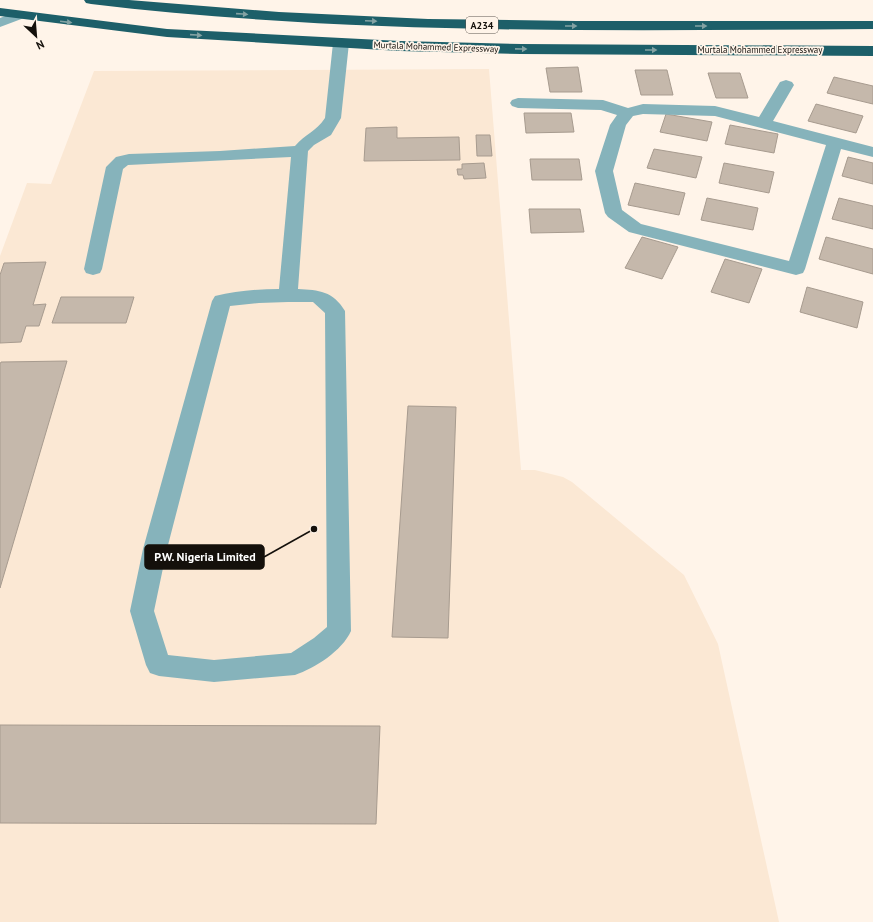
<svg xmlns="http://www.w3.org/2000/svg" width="873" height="922" viewBox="0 0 873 922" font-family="'PT Sans',sans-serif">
  <rect width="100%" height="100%" fill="#fff4e9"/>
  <path fill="#fbe8d4" d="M489,69l32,401h14l28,7 9,5 112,93 34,69 61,278h-779v-666l27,-73 24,1 43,-113z"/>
  <path fill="#c5b8ab" stroke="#a79b8f" d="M578,67l4,25h-32l-4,-24z
    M635,70h32l6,25h-32z
    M708,73h32l8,25h-32z
    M834,77l39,9v18l-46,-11z
    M816,104l47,12 -7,17 -48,-12z
    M524,113h47l3,19 -48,1z
    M666,114l46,8 -5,19 -47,-9z
    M730,125l48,9 -4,19 -49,-9z
    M397,127v11l62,-1 1,23 -96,1 2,-33z
    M476,135h14l2,21h-15z
    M654,149l48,8 -6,21 -49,-10z
    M848,157l25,6v21l-31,-8z
    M530,159h49l3,21h-50z
    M484,163l2,15 -22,1 -1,-4h-5l-1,-6h5v-5z
    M724,163l50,9 -5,21 -50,-10z
    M635,183l50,10 -6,22 -51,-10z
    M707,198l51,10 -5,22 -52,-10z
    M839,198l34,8v23l-41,-10z
    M529,209h51l4,23 -53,1z
    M642,237l36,10 -16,32 -37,-11z
    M826,237l47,12v25l-54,-15z
    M725,259l37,10 -13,34 -38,-11z
    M46,262l-13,43 13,-1 -7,22h-13l-5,16 -21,1v-68l4,-12z
    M807,287l56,15 -6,26 -57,-16z
    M61,297h73l-8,26h-74z
    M67,361l-67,227v-224l1,-2z
    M408,406l48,1 -8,231 -56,-1z
    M0,725l380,1 -4,98 -376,-1z"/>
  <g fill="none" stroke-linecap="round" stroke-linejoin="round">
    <path fill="#86b3bb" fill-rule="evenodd" d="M19,11l5,1 2,3 -2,3 -24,9v-9z
      M341,38l5,2 3,3 -8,75 -10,17 -17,10 -6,6 -10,138c21,1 35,2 47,22l6,320c-9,20 -36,37 -56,44l-81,7 -55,-6 -9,-3 -4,-8 -16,-54 13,-62 69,-248 3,-5c21,-5 43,-7 64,-7l12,-132 -163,8 -5,4 -21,100 -2,4 -7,2 -7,-2 -2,-4 22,-102 10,-10 13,-3 91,-3 75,-5c10,-12 21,-14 30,-28l8,-75 3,-3zM288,302h25l12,11 2,314 -13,11 -23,15 -77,7 -46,-5 -14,-44 13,-62 63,-243 29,-3z
      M786,80l6,2 2,3 -21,36 100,26v10l-32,-8 -36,120 -2,4 -7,2 -167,-43 -21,-15 -3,-4 -10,-42 15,-46 7,-10 -16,-5 -83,-2 -6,-2 -2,-3 2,-3 6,-2 85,2 25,8 15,-4 72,2 44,11 21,-35zM643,114l72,2 111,29 -37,116 -148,-37 -19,-14 -9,-39 13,-46 7,-9z"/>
    <path fill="#1d5f69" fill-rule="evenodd" d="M84,0h45l150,12 149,7 148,2h297v8c-261,2 -523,6 -782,-25l-5,-1z
      M0,8l167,21 233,12 121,3 352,2v10l-352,-2 -121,-3 -233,-14 -167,-21z"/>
  </g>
  <defs><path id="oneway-solid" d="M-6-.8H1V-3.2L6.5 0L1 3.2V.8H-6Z"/></defs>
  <g fill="#83a2a3">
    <use href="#oneway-solid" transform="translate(242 14) rotate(4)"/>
    <use href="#oneway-solid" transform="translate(371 21) rotate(3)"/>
    <use href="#oneway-solid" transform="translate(66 22) rotate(7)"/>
    <use href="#oneway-solid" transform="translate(571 26)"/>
    <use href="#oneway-solid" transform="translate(701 26)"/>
    <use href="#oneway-solid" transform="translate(196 35) rotate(4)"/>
    <use href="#oneway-solid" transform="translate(521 49) rotate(1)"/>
    <use href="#oneway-solid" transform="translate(651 50)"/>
  </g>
  <g text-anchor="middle" stroke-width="3.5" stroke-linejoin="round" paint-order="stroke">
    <g font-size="9" fill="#14100b" stroke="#fff4e9">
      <text transform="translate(436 47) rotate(2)" y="3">Murtala Mohammed Expressway</text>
      <text x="760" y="53">Murtala Mohammed Expressway</text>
    </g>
    <rect fill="#fff4e9" stroke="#5a544e" stroke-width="1" x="466" y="17" width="32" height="16" rx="3"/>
    <g font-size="10" font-weight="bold" fill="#14100b">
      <text x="482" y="29">A234</text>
    </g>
  </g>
  <path fill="none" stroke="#14100b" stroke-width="1.5" d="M314 529L264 557"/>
  <circle fill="#14100b" stroke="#fff4e9" stroke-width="1.5" cx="314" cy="529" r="4"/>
  <rect fill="#14100b" stroke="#14100b" stroke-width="1.5" x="145" y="545" width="119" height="24" rx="4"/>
  <g font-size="12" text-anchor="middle" font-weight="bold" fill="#fff">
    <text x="205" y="561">P.W. Nigeria Limited</text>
  </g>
  <g transform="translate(36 36) rotate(154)" stroke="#fff4e9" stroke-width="3" paint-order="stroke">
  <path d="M0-3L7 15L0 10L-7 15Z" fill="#14100b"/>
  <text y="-6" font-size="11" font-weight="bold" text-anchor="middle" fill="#14100b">N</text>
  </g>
</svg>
